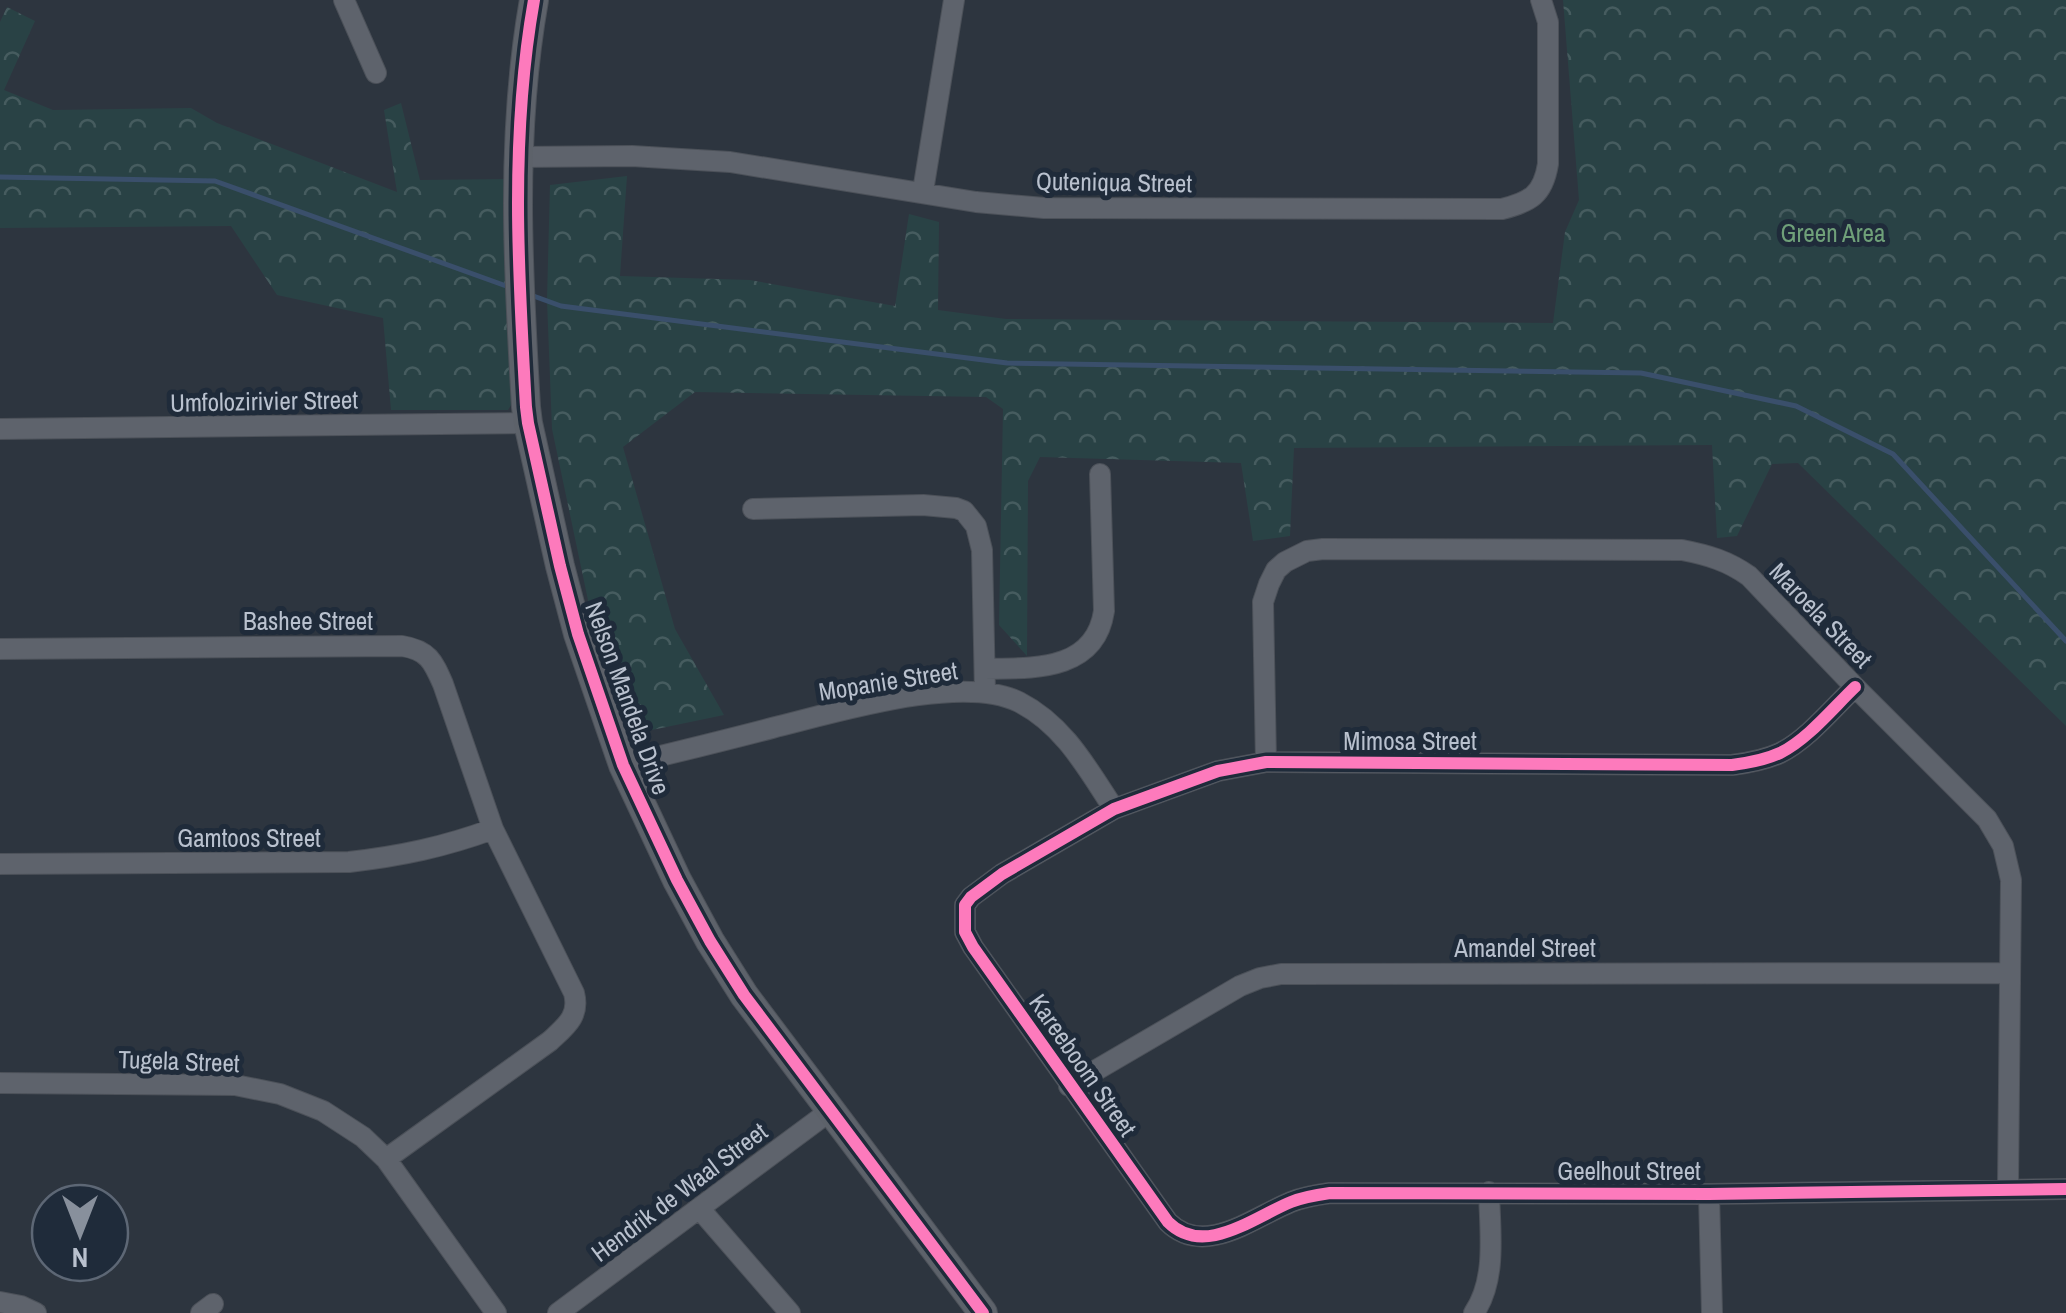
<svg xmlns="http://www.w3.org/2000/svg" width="2066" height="1313" viewBox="0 0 2066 1313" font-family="'Archivo Narrow',sans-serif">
  <defs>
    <pattern id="forest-crowns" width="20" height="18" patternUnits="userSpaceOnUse" patternTransform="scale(2.5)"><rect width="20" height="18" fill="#294245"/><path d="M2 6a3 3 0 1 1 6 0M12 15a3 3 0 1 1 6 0" fill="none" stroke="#465c5f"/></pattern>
  </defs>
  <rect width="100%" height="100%" fill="#2d353f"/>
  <path fill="url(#forest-crowns)" d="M1563,0h503v726l-268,-263 -26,1 -35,72 -20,2 -5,-93 -418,3 -4,88 -37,5 -12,-78 -201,-6 -12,24 -1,175 -28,-31 4,-216 -17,-12 -291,-5 -72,55 52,182 49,86 -77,16 -55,-112 -40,-190 -5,-129 3,-115 77,-9 -7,100 130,4 145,26 14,-92 30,8 -1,88 68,9 547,4 12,-91 14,-32z
    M7,7l28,14 -31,69 49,20 138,-2 26,15 180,69 -13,-82 17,-7 19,77 96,-1 3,213 -11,18h-117l-8,-92 -106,-23 -46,-69 -231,2v-206z"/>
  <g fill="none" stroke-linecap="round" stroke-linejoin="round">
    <path stroke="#3a4f6b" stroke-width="5" d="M0,177l215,4 294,106
      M528,294l33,12 446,57 634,10 155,33 97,48 173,187"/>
    <defs>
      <path id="street" d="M344,0l32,73
        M518,157l114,-1 98,6 246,40 68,6 458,1c28,-7 41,-14 46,-45v-142l-7,-22
        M923,191l31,-191
        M0,429l528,-6
        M753,509l170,-4 33,3 8,3 12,15 6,24 3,142
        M0,649l402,-3c26,4 31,15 41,38l50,145 81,164c6,23 -8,33 -24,48l-164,118
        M985,669c47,-1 110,3 119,-58l-4,-137
        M1855,687c-22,21 -48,53 -75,66 -15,7 -32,10 -48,12l-466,-3 -48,9 -104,38 -112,65 -31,23 -6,8v27l8,15 195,275c36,36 86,-5 123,-20 12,-5 25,-7 39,-9l379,1 357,-5
        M1266,762l-3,-160 6,-18 7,-14 9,-8 22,-11 16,-2 359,1c26,5 46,11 67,26l106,111 132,132 16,27 8,34 -3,309
        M623,765c50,-12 99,-24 149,-37 62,-15 189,-55 247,-26 45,23 68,66 95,107
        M0,864l349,-2c52,-6 95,-15 144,-33
        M0,1083l235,2 45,9 43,17 40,26 23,22 110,154
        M1069,1086l171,-100 20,-8 21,-4 729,-1
        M1709,1194l3,119
        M699,1208l91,105
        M0,1302l21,4 15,7
        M201,1313l12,-9
        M558,1313l272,-202
        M1474,1313c23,-34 16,-81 15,-121"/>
      <path id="secondary" d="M534,0c-24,135 -16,271 -8,407l2,16 32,143 18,68 45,131 54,115 33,61 34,54 239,318"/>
    </defs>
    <use href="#street" stroke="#4c5159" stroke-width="22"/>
    <use href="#secondary" stroke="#4c5159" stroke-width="30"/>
    <use href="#street" stroke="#5e636c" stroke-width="20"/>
    <use href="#secondary" stroke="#5d626a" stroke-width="28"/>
    <defs>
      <path id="cycleway" d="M534,0c-24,135 -16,271 -8,407l2,16 32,143 18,68 45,131 54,115 33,61 34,54 239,318
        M1855,687c-22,21 -48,53 -75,66 -15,7 -32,10 -48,12l-466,-3 -48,9 -104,38 -112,65 -31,23 -6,8v27l8,15 195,275c36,36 86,-5 123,-20 12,-5 25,-7 39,-9l379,1 357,-5"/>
    </defs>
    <use href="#cycleway" stroke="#1f2b3a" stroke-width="19"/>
    <use href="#cycleway" stroke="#fd7abc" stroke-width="12"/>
  </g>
  <g text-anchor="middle" stroke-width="10" stroke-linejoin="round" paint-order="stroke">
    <g font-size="25" fill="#b9c1ce" stroke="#1f2b3a">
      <text transform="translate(1114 182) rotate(1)" y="9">Quteniqua Street</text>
      <text transform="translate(264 401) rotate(-1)" y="9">Umfolozirivier Street</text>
      <text transform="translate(1821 615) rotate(46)" y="9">Maroela Street</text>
      <text x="308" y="630">Bashee Street</text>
      <text transform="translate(888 681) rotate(-9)" y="9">Mopanie Street</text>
      <text transform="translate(628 698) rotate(70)" y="9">Nelson Mandela Drive</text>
      <text x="1410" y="750">Mimosa Street</text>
      <text x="249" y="847">Gamtoos Street</text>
      <text x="1525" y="957">Amandel Street</text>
      <text transform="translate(179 1061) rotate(2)" y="9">Tugela Street</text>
      <text transform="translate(1083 1065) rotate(55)" y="9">Kareeboom Street</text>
      <text x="1629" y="1180">Geelhout Street</text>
      <text transform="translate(679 1192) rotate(-37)" y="9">Hendrik de Waal Street</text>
    </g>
    <g font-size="25" fill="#6fa079" stroke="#1f2b3a">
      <text x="1833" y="242">Green Area</text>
    </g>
  </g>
  <g transform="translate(80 1233) rotate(180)"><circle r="48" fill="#1f2b3a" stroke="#5d6775" stroke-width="2.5"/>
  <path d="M0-8L18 38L0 25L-18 38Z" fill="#88909c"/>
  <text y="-15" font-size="28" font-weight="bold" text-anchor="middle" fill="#b9c1ce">N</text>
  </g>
</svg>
